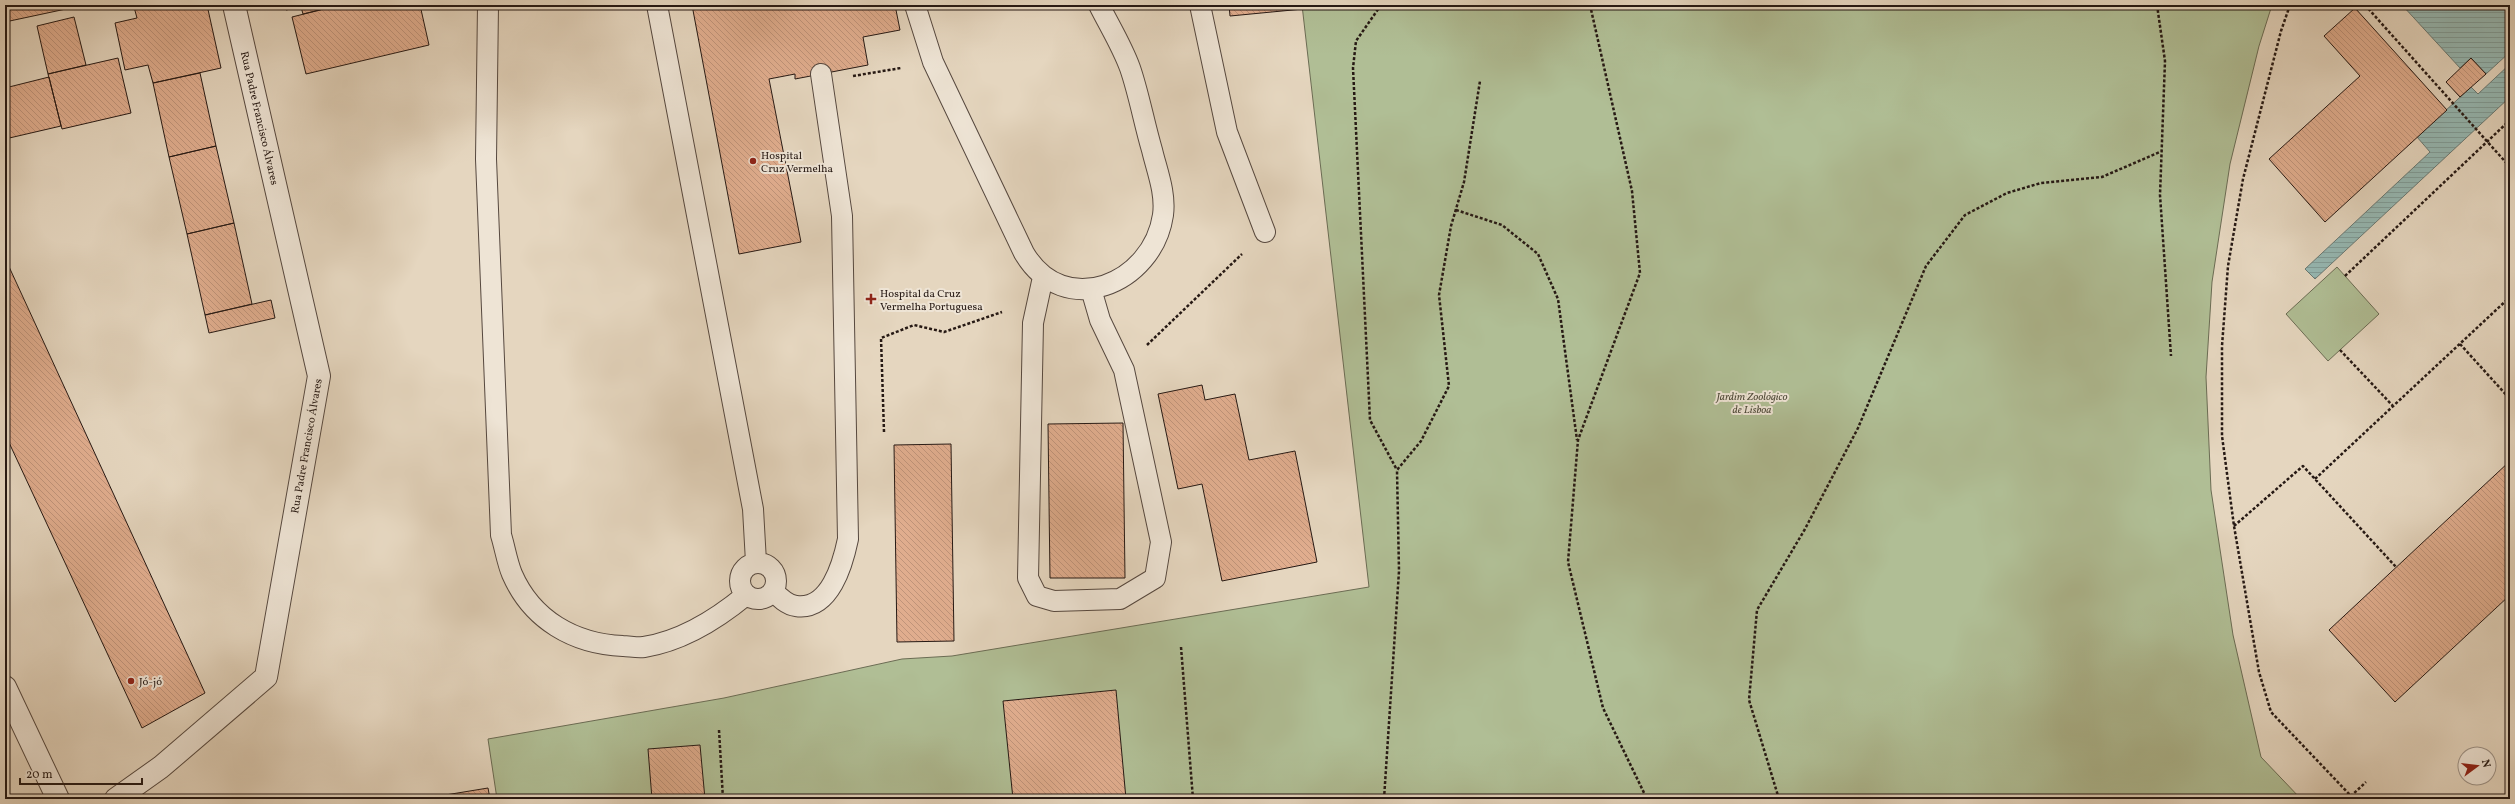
<svg xmlns="http://www.w3.org/2000/svg" width="2515" height="804" viewBox="0 0 2515 804" font-family="Vollkorn,serif">
  <defs>
    <pattern id="water-rules" width="6" height="5" patternUnits="userSpaceOnUse"><rect width="6" height="5" fill="#96b9b4"/><path d="M0 2.5h6" fill="none" stroke="#819e9a"/></pattern>
    <pattern id="building-back-hatch" width="6" height="6" patternUnits="userSpaceOnUse"><rect width="6" height="6" fill="#e0ad8e"/><path d="M-1 5l2 2M0 0l6 6M5-1l2 2" fill="none" stroke="#c0947a"/></pattern>
  </defs>
  <rect width="100%" height="100%" fill="#e5d6bf"/>
  <filter id="stains"><feTurbulence type="fractalNoise" baseFrequency=".005" numOctaves="4"/><feColorMatrix values="0 0 0 0 .2 0 0 0 0 .09 0 0 0 0 .02 0 0 0 .5 -.17"/></filter>
  <radialGradient id="worn" r=".72"><stop offset=".6" stop-color="#630" stop-opacity="0"/><stop offset="1" stop-color="#630" stop-opacity=".3"/></radialGradient>
  <path fill="#b0be95" stroke="#6b6c54" d="M1302,5h970l-13,41 -29,118 -18,118 -6,95 5,113 22,145 28,122 40,42h-1804l-9,-60 236,-41 178,-39 50,-3 417,-69z
    M2337,267l42,47 -51,47 -42,-47z"/>
  <path fill="url(#water-rules)" stroke="#697974" d="M2402,5h108v47l-24,22 -15,-16 -11,10z
    M2510,64v33l-195,182 -10,-10 125,-117 -13,-15 54,-50 7,7z"/>
  <path fill="url(#building-back-hatch)" stroke="#261914" d="M5,5h74l1,1 -75,16z
    M144,5h63l14,63 -68,15 -5,-18 -23,5 -10,-47 22,-5 -3,-11z
    M284,5h56l-37,9 -2,-7 -15,3z
    M340,5h80l9,40 -123,29 -14,-57z
    M692,5h203l5,25 -37,7 5,28 -73,14v-5l-26,5 32,163 -62,12z
    M1229,5h73l1,4 -73,7z
    M2355,8l92,102 -122,112 -56,-63 91,-83 -36,-40z
    M74,17l12,48 -38,9 -11,-48z
    M118,58l13,55 -69,16 -14,-55z
    M2471,58l15,16 -26,23 -14,-15z
    M200,73l16,73 -47,11 -16,-74z
    M49,77l12,49 -56,13v-51z
    M216,146l18,77 -47,11 -18,-77z
    M234,223l18,81 -47,11 -18,-81z
    M5,258l200,435 -63,35 -137,-294z
    M271,300l4,18 -66,15 -4,-18z
    M1202,385l3,15 30,-6 14,66 46,-9 22,111 -95,19 -20,-97 -24,5 -20,-95z
    M1123,423l2,155h-75l-2,-154z
    M951,444l3,197 -57,1 -3,-197z
    M2510,461v134l-115,107 -66,-72z
    M1116,690l10,109h-113l-10,-98z
    M700,745l5,54h-53l-4,-50z
    M488,788l2,11h-69z"/>
  <g fill="none" stroke-linecap="round" stroke-linejoin="round">
    <defs>
      <path id="service" d="M488,5l-2,154 15,376c4,13 6,27 11,39 20,46 62,70 111,72 6,0 14,2 21,1 38,-6 73,-28 102,-52
        M657,5l96,504 3,53
        M915,5l18,57 91,191c40,68 129,31 139,-38 3,-22 -6,-44 -11,-65 -8,-27 -13,-56 -22,-82 -8,-22 -21,-43 -31,-63
        M1200,5l27,127 38,100
        M1043,277l-10,46 -5,255 9,18 17,5 66,-2 35,-21 6,-36 -37,-172 -24,-50 -9,-31
        M740 581a18 18 0 1 1 36 0a18 18 0 1 1-36 0Z
        M773,591c6,6 14,14 23,15 34,5 47,-43 52,-67l-6,-323 -21,-142"/>
      <path id="minor" d="M5,687l53,112
        M116,799l45,-32 105,-90 53,-301 -85,-371"/>
    </defs>
    <use href="#service" stroke="#56483f" stroke-width="22"/>
    <use href="#minor" stroke="#56483f" stroke-width="24"/>
    <path stroke="#261914" stroke-width="2.5" stroke-dasharray="3 2" stroke-linecap="butt" d="M1381,5l-25,36 -3,27 17,352 27,50
      M1590,5l42,186 8,82 -62,167 -10,122 35,146 44,91
      M2157,5l8,56 -5,134 11,161
      M2290,5l-9,26 -38,148 -15,87 -6,80v90l12,90 25,146 12,40 80,84 15,-14
      M2365,5l145,162
      M853,76l48,-8
      M1456,210l46,15 36,29 20,45 19,141
      M2345,276l165,-156
      M2460,344l50,55
      M1147,345l95,-91
      M2340,350l53,56
      M884,432l-3,-94 33,-13 30,7 58,-20
      M2315,479l195,-182
      M2234,526l69,-60 93,101
      M1181,647l12,152
      M719,730l4,69
      M1384,799l15,-228 -2,-101 24,-29 28,-55 -10,-91 12,-69 13,-44 16,-101
      M1779,799l-30,-99 8,-90 48,-81 53,-101 68,-162 39,-51 42,-22 34,-10 61,-6 60,-26"/>
    <use href="#service" stroke="#eee4d5" stroke-width="20"/>
    <use href="#minor" stroke="#eee4d5" stroke-width="22"/>
  </g>
  <g fill="#8f2418" stroke="#eee4d5" stroke-width="1.5">
    <circle cx="753" cy="161" r="4"/>
    <path d="M869 293h4v4h4v4h-4v4h-4v-4h-4v-4h4z"/>
    <circle cx="131" cy="681" r="4"/>
  </g>
  <g text-anchor="middle" stroke-width="4" stroke-linejoin="round" paint-order="stroke">
    <g font-size="11" fill="#261914" stroke="#eee4d5">
      <text transform="translate(260 118) rotate(77)" y="4">Rua Padre Francisco Álvares</text>
      <text transform="translate(306 446) rotate(-80)" y="4">Rua Padre Francisco Álvares</text>
    </g>
    <g font-size="11" fill="#261914" stroke="#eee4d5" text-anchor="start">
      <text x="761" y="159">Hospital<tspan x="761" dy="13">Cruz Vermelha</tspan></text>
      <text x="880" y="297">Hospital da Cruz<tspan x="880" dy="13">Vermelha Portuguesa</tspan></text>
      <text x="139" y="685">Jó-jó</text>
    </g>
    <g font-size="11" font-style="italic" fill="#4f4b3b" stroke="#eee4d5">
      <text x="1752" y="400">Jardim Zoológico<tspan x="1752" dy="13">de Lisboa</tspan></text>
    </g>
  </g>
  <rect width="2515" height="804" fill="none" stroke="#e5d6bf" stroke-width="20"/>
  <rect x="6" y="6" width="2503" height="792" fill="none" stroke="#261914" stroke-width="2"/>
  <rect x="10" y="10" width="2495" height="784" fill="none" stroke="#261914"/>
  <g transform="translate(2477 766) rotate(75)"><circle r="19" fill="#eee4d5" stroke="#9e9388"/>
  <path d="M0-3L7 15L0 10L-7 15Z" fill="#8f2418"/>
  <text y="-6" font-size="11" font-weight="bold" text-anchor="middle" fill="#261914">N</text>
  </g>
  <path d="M20 778v6h122v-6" fill="none" stroke="#261914" stroke-width="2"/>
  <text x="26" y="778" font-size="12" fill="#261914" stroke="#eee4d5" stroke-width="3" paint-order="stroke">20 m</text>
  <rect width="100%" height="100%" filter="url(#stains)"/>
  <rect width="100%" height="100%" fill="url(#worn)"/>
</svg>
